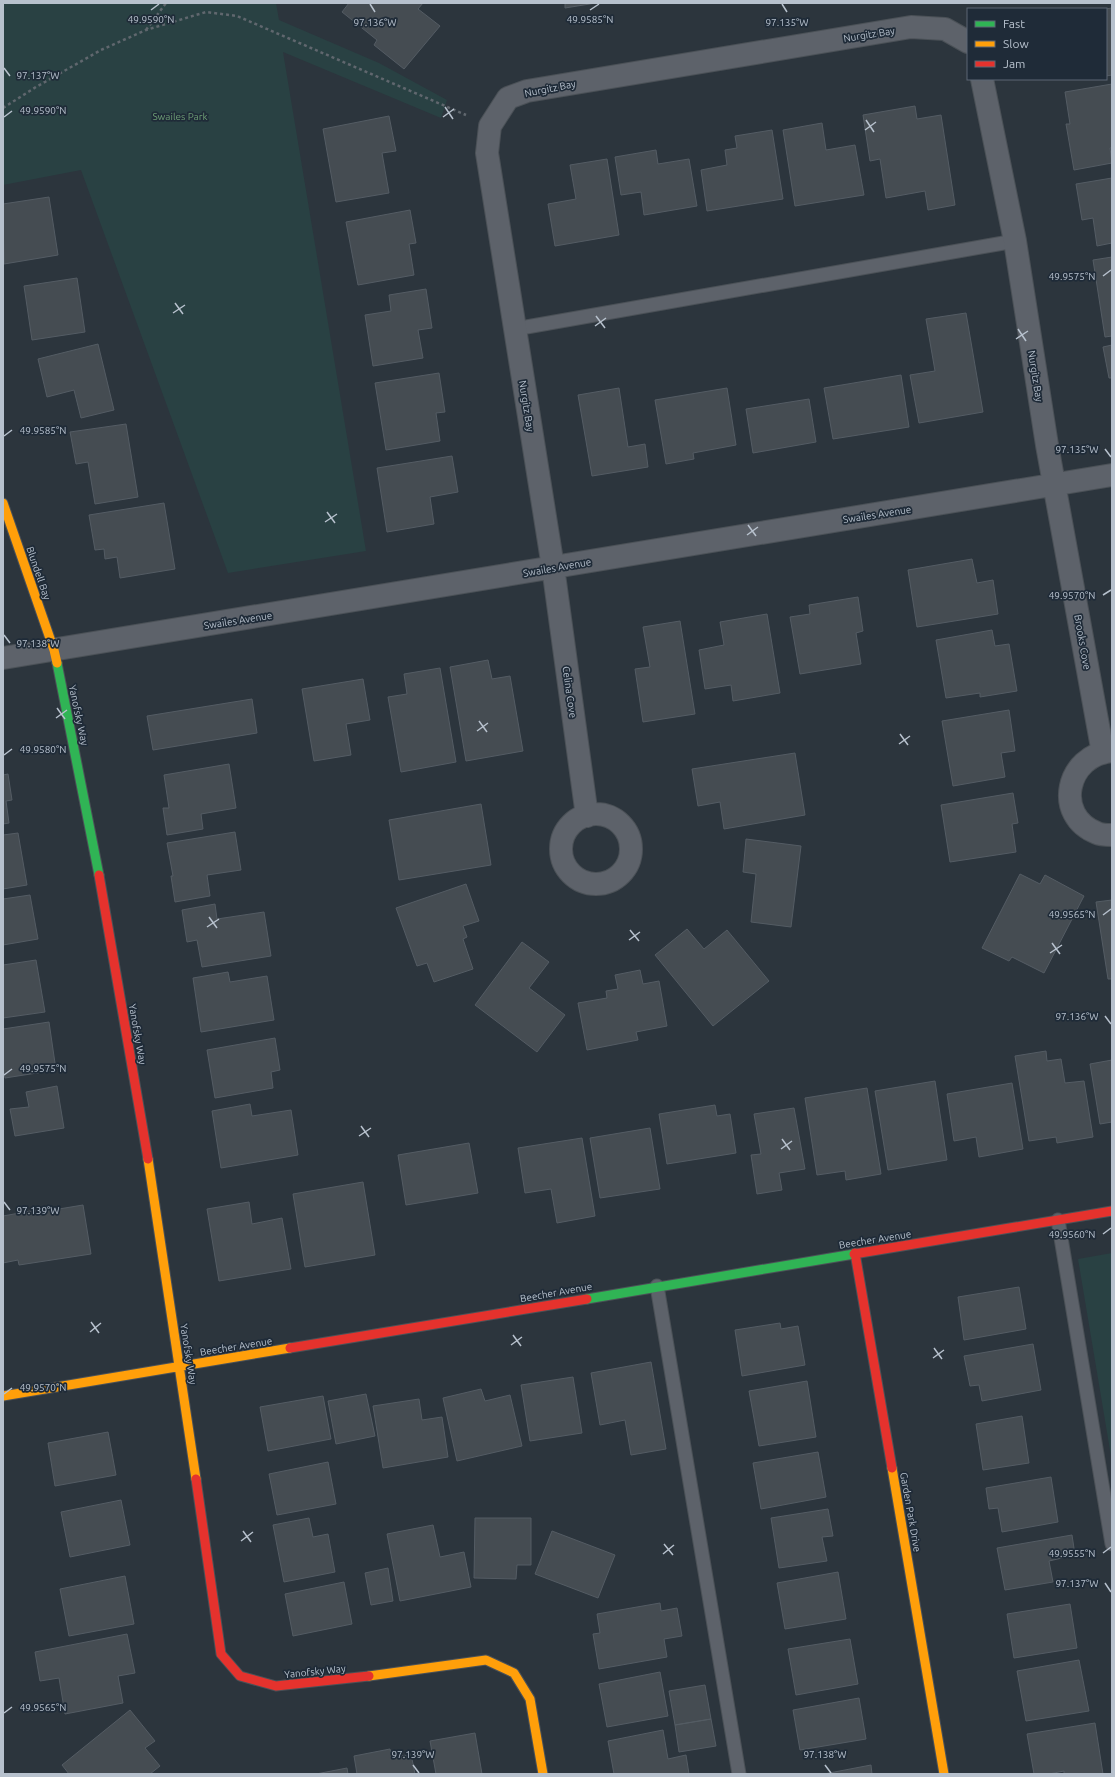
<svg xmlns="http://www.w3.org/2000/svg" width="1115" height="1777" viewBox="0 0 1115 1777" font-family="Ubuntu,sans-serif">
  <rect width="100%" height="100%" fill="#2c353d"/>
  <path fill="#294143" d="M3,3h273l3,17 100,43 68,37 -6,18 -158,-66 83,499 -138,22 -147,-403 -78,15z
    M1112,1253v209l-34,-203z"/>
  <path fill="#454c52" stroke="#545c64" d="M349,3h74l-5,6 22,17 -36,43 -30,-24 3,-5 -35,-28z
    M565,3h31l-31,5z
    M1112,8v67l-6,1 -1,-67z
    M1112,84v64h-2l2,15 -38,7 -8,-46h4l-5,-32z
    M915,106l2,13 24,-4 14,90 -27,5 -3,-19 -39,7 -6,-39 -10,2 -7,-46z
    M389,116l7,35 -14,2 7,40 -53,9 -13,-73z
    M822,123l4,27 29,-5 9,50 -69,11 -12,-76z
    M772,130l11,69 -76,12 -6,-41 26,-5 -2,-15 12,-2 -2,-12z
    M656,150l2,14 31,-5 8,47 -53,9 -3,-23 -20,3 -6,-38z
    M607,159l12,76 -64,11 -7,-42 28,-5 -6,-34z
    M1112,178v65l-15,3 -4,-28 -11,2 -6,-36z
    M49,197l9,58 -54,9 -1,-60z
    M410,210l6,33 -7,1 5,31 -56,10 -12,-63z
    M1112,257v79l-7,1 -12,-77z
    M77,278l8,54 -53,8 -8,-54z
    M426,289l6,39 -14,2 5,28 -50,8 -8,-51 26,-4 -2,-16z
    M966,313l17,99 -64,11 -9,-48 25,-4 -9,-52z
    M98,344l16,66 -33,8 -7,-28 -27,7 -9,-38z
    M1112,345v33h-3l-6,-31z
    M439,373l6,39 -9,1 4,28 -54,9 -11,-67z
    M901,375l8,52 -76,12 -9,-51z
    M619,388l9,59 17,-3 3,23 -56,9 -14,-81z
    M727,388l9,57 -43,8 1,6 -28,5 -11,-64z
    M809,399l7,43 -63,11 -7,-44z
    M126,424l12,73 -43,7 -7,-42 -12,2 -6,-32z
    M452,456l6,36 -28,5 4,27 -47,8 -10,-64z
    M164,503l11,66 -55,9 -3,-21 -12,2 -1,-10 -9,1 -6,-35z
    M972,559l5,24 16,-3 5,34 -81,13 -9,-57z
    M858,597l5,34 -7,2 5,31 -61,10 -10,-57 20,-3 -1,-9z
    M767,614l13,79 -47,8 -2,-16 -26,4 -6,-39 25,-5 -4,-23z
    M680,621l15,93 -52,8 -8,-53 15,-2 -7,-40z
    M992,630l3,16 14,-2 8,47 -37,6v-4l-34,5 -10,-58z
    M488,660l4,19 18,-3 13,75 -57,10 -16,-94z
    M440,668l16,94 -55,10 -13,-75 19,-3 -3,-20z
    M363,679l7,41 -24,4 5,31 -37,6 -12,-72z
    M252,699l5,34 -104,17 -6,-34z
    M1009,710l6,41 -14,2 4,24 -52,9 -11,-65z
    M795,753l10,62 -81,14 -4,-27 -22,4 -6,-37z
    M229,764l7,44 -35,6 2,15 -36,6 -4,-27h6l-5,-33z
    M8,774l4,26 -6,1 3,22 -6,1v-49z
    M1013,793l5,30 -6,1 4,28 -66,10 -9,-57z
    M481,804l10,61 -92,15 -10,-60z
    M235,832l6,38 -34,5 3,21 -35,6 -4,-26h2l-6,-33z
    M18,833l9,52 -24,4v-54z
    M746,839l55,7 -10,81 -40,-5 5,-48 -13,-2z
    M1020,874l20,10 5,-9 39,21 -40,77 -32,-16 -3,4 -27,-13z
    M466,884l13,37 -16,5 4,11 -4,2 10,30 -39,13 -7,-19 -10,3 -21,-58z
    M30,895l8,44 -35,6v-46z
    M1112,900v79h-4l-12,-77z
    M215,904l2,15 47,-7 7,44 -69,11 -5,-27 -10,2 -5,-32z
    M687,929l17,20 23,-19 42,51 -56,45 -58,-71z
    M522,942l27,20 -20,26 36,27 -28,37 -62,-47z
    M36,960l9,52 -42,6v-53z
    M640,970l3,14 16,-3 8,45 -31,6 2,8 -51,10 -9,-47 29,-5 -1,-7 12,-2 -3,-14z
    M228,972l2,10 37,-6 7,44 -73,12 -8,-54z
    M49,1022l7,48 -51,8 -2,-11v-38z
    M275,1038l5,32 -9,2 2,16 -58,10 -8,-48z
    M1046,1051l1,10 14,-2 4,24 19,-2 9,56 -36,6 -1,-6 -27,4 -14,-85z
    M1112,1060v62l-12,2 -10,-60z
    M935,1081l12,79 -59,10 -13,-79z
    M1012,1083l11,66 -44,8 -3,-20 -22,4 -7,-47z
    M57,1086l7,42 -49,8 -5,-27 19,-2 -3,-15z
    M867,1088l14,86 -35,6 -1,-9 -28,4 -12,-77z
    M250,1104l2,12 39,-6 7,45 -77,13 -9,-57z
    M715,1105l2,11 13,-2 6,39 -69,11 -8,-50z
    M794,1108l11,61 -26,4 3,17 -25,4 -6,-39 10,-1 -7,-40z
    M650,1128l10,61 -60,9 -10,-60z
    M582,1138l13,78 -38,7 -6,-34 -26,4 -7,-45z
    M469,1143l9,50 -72,12 -8,-50z
    M363,1182l12,73 -70,12 -12,-73z
    M249,1202l3,22 30,-6 9,51 -72,12 -12,-72z
    M83,1205l8,49 -72,11 -1,-5 -15,3v-47l44,-8v3z
    M1019,1287l7,42 -62,11 -6,-43z
    M780,1323l1,6 17,-3 7,39 -63,11 -7,-46z
    M1033,1344l8,46 -59,11 -3,-16 -9,1 -6,-30z
    M651,1362l15,87 -35,6 -6,-35 -25,5 -9,-52z
    M573,1377l9,56 -52,8 -9,-56z
    M807,1381l9,56 -57,9 -10,-55z
    M481,1389l4,12 25,-6 12,51 -65,15 -14,-63z
    M366,1394l9,42 -39,8 -8,-43z
    M323,1396l8,43 -63,12 -8,-44z
    M419,1399l3,21 20,-3 6,40 -65,11 -10,-62z
    M1022,1416l7,47 -46,7 -7,-46z
    M108,1432l8,43 -61,11 -7,-43z
    M818,1452l8,45 -65,12 -8,-46z
    M328,1462l8,42 -59,11 -8,-41z
    M1051,1477l7,45 -56,10 -4,-24 -9,1 -3,-21z
    M121,1500l9,45 -60,12 -9,-45z
    M828,1509l5,27 -11,1 5,24 -48,7 -8,-50z
    M309,1518l4,19 15,-3 7,38 -51,10 -11,-57z
    M475,1518h56v47h-14l-1,14 -42,-1z
    M433,1525l7,32 24,-5 7,35 -71,14 -13,-67z
    M552,1531l63,24 -17,43 -63,-24z
    M1072,1535l3,20 -26,6 4,21 -48,8 -8,-42z
    M388,1568l5,33 -22,4 -6,-32z
    M838,1572l8,47 -61,10 -8,-46z
    M125,1576l9,48 -65,12 -9,-47z
    M344,1582l8,42 -59,12 -8,-42z
    M660,1603l1,8 16,-3 5,28 -18,3 3,18 -68,12 -6,-35 7,-1 -3,-19z
    M1070,1604l7,44 -63,10 -7,-44z
    M127,1634l8,39 -17,3 5,27 -58,11 -6,-36 -19,3 -5,-29z
    M850,1639l8,45 -62,11 -8,-46z
    M1079,1660l10,51 -63,10 -9,-50z
    M660,1672l8,44 -61,11 -8,-43z
    M705,1685l6,34 -36,6 -6,-34z
    M859,1698l7,41 -66,11 -7,-40z
    M130,1710l25,31 -10,7 15,18 -10,8h-81l-7,-9z
    M711,1719l5,27 -37,6 -4,-27z
    M1095,1723l8,51h-39v-3l-15,3h-15l-7,-40z
    M663,1730l5,29 18,-4 3,19h-75l-6,-33z
    M475,1733l7,41h-46l-6,-33z
    M390,1749l2,9 19,-4 4,20h-58l-3,-18z
    M871,1765l1,9h-48z
    M347,1768l1,6h-32z"/>
  <g fill="none" stroke-linecap="round" stroke-linejoin="round">
    <defs>
      <path id="lane" d="M515,329l500,-88
        M1058,1220l54,324
        M657,1286l82,488"/>
      <path id="street" d="M982,79l33,162 32,204 56,308
        M3,658l1109,-183
        M1112,751c-46,4 -59,65 -15,82 4,2 10,2 15,2
        M561 849a35 35 0 1 1 70 0a35 35 0 1 1-70 0Z
        M587,816l-34,-249 -66,-414 3,-27 18,-28 19,-7 384,-64 34,2 23,13"/>
      <path id="fast" d="M57,663l42,212
        M587,1299l267,-45"/>
      <path id="slow" d="M3,503l51,147 3,13
        M148,1159l48,320
        M3,1396l287,-48
        M892,1468l52,306
        M369,1676l117,-16 28,13 16,26 13,75"/>
      <path id="jam" d="M99,875l49,284
        M855,1253l37,215
        M854,1254l258,-43
        M290,1348l297,-49
        M196,1479l25,175 19,22 36,10 93,-10"/>
    </defs>
    <use href="#lane" stroke="#4b5157" stroke-width="15"/>
    <use href="#street" stroke="#4b5157" stroke-width="24"/>
    <use href="#fast" stroke="#4b5157" stroke-width="11"/>
    <use href="#slow" stroke="#4b5157" stroke-width="11"/>
    <use href="#jam" stroke="#4b5157" stroke-width="11"/>
    <path stroke="#60676e" stroke-width="2.5" stroke-dasharray="3 3" stroke-linecap="butt" d="M146,30l20,-27
      M3,108l33,-21 65,-37 45,-20 60,-18 31,4 229,99"/>
    <use href="#lane" stroke="#5d626a" stroke-width="13"/>
    <use href="#street" stroke="#5d626a" stroke-width="22"/>
    <use href="#fast" stroke="#30b455" stroke-width="9"/>
    <use href="#slow" stroke="#ff9f0a" stroke-width="9"/>
    <use href="#jam" stroke="#e5322d" stroke-width="9"/>
  </g>
  <path fill="none" stroke="#b7c1cd" stroke-width="1.5" d="M370,4l5,8M782,4l5,8M151,10l8,-6M590,10l9,-6M4,68l6,8M445,107l8,12M4,117l8,-6M443,117l11,-8M866,120l8,12M865,130l11,-8M1103,276l8,-6M175,303l8,11M173,313l12,-8M596,316l9,12M595,326l11,-8M1018,329l8,12M1016,339l12,-8M4,436l8,-6M1105,449l6,8M327,512l8,11M325,522l12,-8M748,525l8,11M747,535l11,-8M1103,595l8,-5M4,635l6,8M57,708l8,11M56,718l11,-8M479,721l8,11M477,731l11,-8M900,734l8,11M899,744l11,-8M4,755l8,-6M1103,915l8,-6M209,917l8,11M207,927l12,-8M630,930l9,11M629,940l11,-8M1052,943l8,11M1050,953l12,-8M1105,1016l6,8M4,1075l8,-6M361,1126l8,11M359,1136l12,-8M782,1139l8,11M781,1149l11,-8M4,1202l6,8M1103,1234l8,-6M91,1322l8,11M90,1332l11,-9M513,1335l8,11M511,1345l11,-8M934,1348l8,11M933,1358l11,-8M4,1394l8,-6M243,1531l8,11M241,1541l12,-9M664,1544l9,11M1103,1553l8,-6M663,1554l11,-9M1105,1583l6,9M4,1713l8,-6M413,1765l6,8M825,1765l6,8"/>
  <g text-anchor="middle" stroke-width="3.5" stroke-linejoin="round" paint-order="stroke">
    <g font-size="10" fill="#b7c1cd" stroke="#1f2b38">
      <text transform="translate(869 34) rotate(-9)" y="4">Nurgitz Bay</text>
      <text transform="translate(550 88) rotate(-11)" y="4">Nurgitz Bay</text>
      <text transform="translate(1036 376) rotate(81)" y="4">Nurgitz Bay</text>
      <text transform="translate(527 406) rotate(81)" y="4">Nurgitz Bay</text>
      <text transform="translate(877 514) rotate(-9)" y="4">Swailes Avenue</text>
      <text transform="translate(557 567) rotate(-10)" y="4">Swailes Avenue</text>
      <text transform="translate(39 573) rotate(71)" y="4">Blundell Bay</text>
      <text transform="translate(238 620) rotate(-9)" y="4">Swailes Avenue</text>
      <text transform="translate(1083 642) rotate(80)" y="4">Brooks Cove</text>
      <text transform="translate(570 692) rotate(82)" y="4">Celina Cove</text>
      <text transform="translate(79 715) rotate(78)" y="4">Yanofsky Way</text>
      <text transform="translate(138 1034) rotate(80)" y="4">Yanofsky Way</text>
      <text transform="translate(875 1239) rotate(-9)" y="4">Beecher Avenue</text>
      <text transform="translate(556 1292) rotate(-10)" y="4">Beecher Avenue</text>
      <text transform="translate(236 1346) rotate(-9)" y="4">Beecher Avenue</text>
      <text transform="translate(189 1354) rotate(81)" y="4">Yanofsky Way</text>
      <text transform="translate(911 1512) rotate(80)" y="4">Garden Park Drive</text>
      <text transform="translate(315 1671) rotate(-6)" y="4">Yanofsky Way</text>
    </g>
    <g font-size="10" fill="#6e9e75" stroke="#1f2b38">
      <text x="180" y="120">Swailes Park</text>
    </g>
  </g>
  <g font-size="10" text-anchor="middle" fill="#b7c1cd" stroke="#1f2b38" stroke-width="3.5" stroke-linejoin="round" paint-order="stroke">
    <text x="151" y="23">49.9590°N</text>
    <text x="590" y="23">49.9585°N</text>
    <text x="375" y="26">97.136°W</text>
    <text x="787" y="26">97.135°W</text>
    <text x="38" y="79">97.137°W</text>
    <text x="43" y="114">49.9590°N</text>
    <text x="1072" y="280">49.9575°N</text>
    <text x="43" y="434">49.9585°N</text>
    <text x="1077" y="453">97.135°W</text>
    <text x="1072" y="599">49.9570°N</text>
    <text x="38" y="647">97.138°W</text>
    <text x="43" y="753">49.9580°N</text>
    <text x="1072" y="918">49.9565°N</text>
    <text x="1077" y="1020">97.136°W</text>
    <text x="43" y="1072">49.9575°N</text>
    <text x="38" y="1214">97.139°W</text>
    <text x="1072" y="1238">49.9560°N</text>
    <text x="43" y="1391">49.9570°N</text>
    <text x="1072" y="1557">49.9555°N</text>
    <text x="1077" y="1587">97.137°W</text>
    <text x="43" y="1711">49.9565°N</text>
    <text x="413" y="1758">97.139°W</text>
    <text x="825" y="1758">97.138°W</text>
  </g>
  <rect width="1115" height="1777" fill="none" stroke="#b7c1cd" stroke-width="8"/>
  <rect x="967" y="8" width="140" height="72" fill="#1f2b38" stroke="#5c6774"/>
  <rect x="975" y="21" width="20" height="6" fill="#30b455" stroke="#5c6774"/>
  <text x="1003" y="28" font-size="12" fill="#b7c1cd">Fast</text>
  <rect x="975" y="41" width="20" height="6" fill="#ff9f0a" stroke="#5c6774"/>
  <text x="1003" y="48" font-size="12" fill="#b7c1cd">Slow</text>
  <rect x="975" y="61" width="20" height="6" fill="#e5322d" stroke="#5c6774"/>
  <text x="1003" y="68" font-size="12" fill="#b7c1cd">Jam</text>
</svg>
